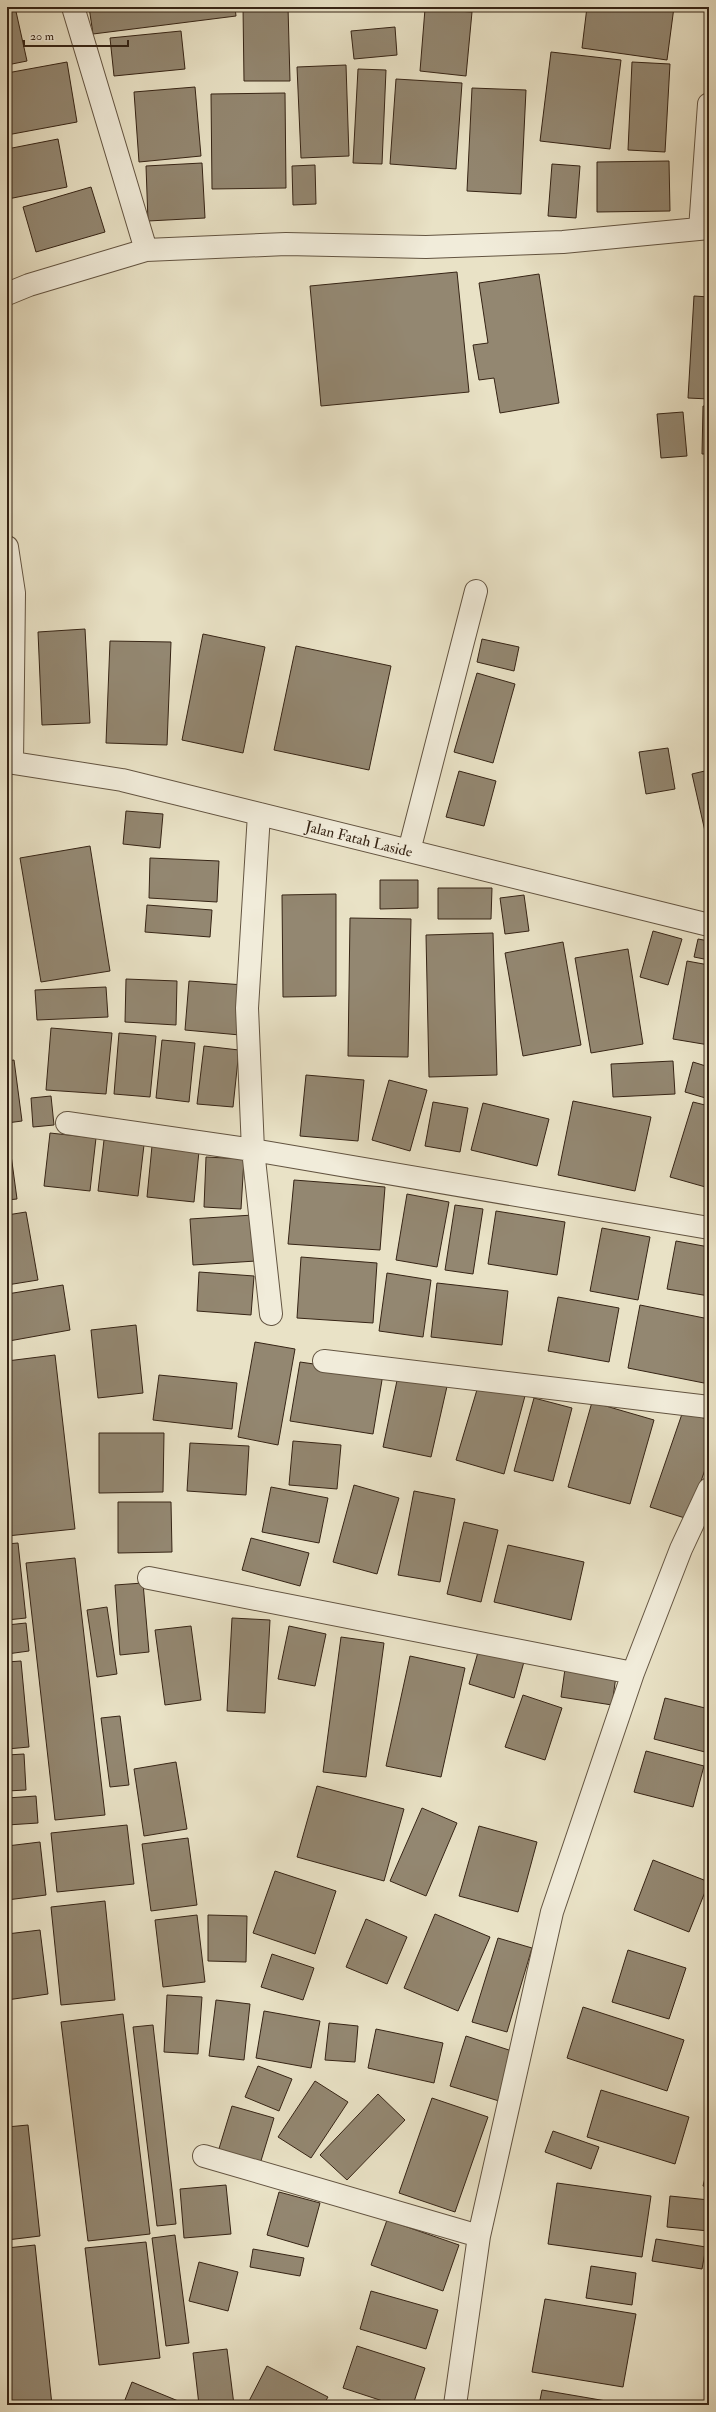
<svg xmlns="http://www.w3.org/2000/svg" width="716" height="2412" viewBox="0 0 716 2412" font-family="'IM FELL Double Pica',serif">
  <rect width="100%" height="100%" fill="#e9e2c6"/>
  <filter id="stains"><feTurbulence type="fractalNoise" baseFrequency=".005" numOctaves="4"/><feColorMatrix values="0 0 0 0 .2 0 0 0 0 .09 0 0 0 0 .02 0 0 0 .5 -.17"/></filter>
  <radialGradient id="worn" r=".72"><stop offset=".6" stop-color="#630" stop-opacity="0"/><stop offset="1" stop-color="#630" stop-opacity=".3"/></radialGradient>
  <path fill="#938771" stroke="#362415" d="M7,7h8l12,54 -20,4z
    M89,7h146l1,9 -143,18z
    M243,7h45l2,74h-46z
    M587,7h87l-7,53 -85,-12z
    M425,9l47,3 -6,64 -46,-5z
    M395,27l2,28 -43,4 -3,-28z
    M181,31l4,38 -71,7 -4,-38z
    M551,52l70,8 -11,89 -70,-8z
    M67,62l10,60 -70,13v-62z
    M632,62l38,2 -5,88 -37,-2z
    M346,65l3,91 -48,2 -4,-91z
    M358,69l28,1 -4,94 -29,-1z
    M396,79l66,4 -6,86 -66,-5z
    M195,87l6,69 -62,6 -5,-70z
    M472,88l54,2 -5,104 -54,-3z
    M285,93l1,95 -74,1 -1,-95z
    M58,139l9,48 -59,12 -1,-50z
    M669,161l1,50 -73,1v-50z
    M202,163l3,55 -57,3 -2,-55z
    M552,164l28,2 -4,52 -28,-2z
    M315,165l1,39 -23,1 -1,-39z
    M91,187l14,45 -69,20 -13,-45z
    M457,272l12,120 -148,14 -11,-120z
    M539,274l20,129 -59,10 -6,-35 -15,2 -6,-35 15,-2 -9,-60z
    M694,296l15,1v102l-21,-1z
    M703,406h6v48h-7z
    M683,412l4,44 -26,2 -4,-44z
    M85,629l5,94 -48,2 -4,-93z
    M203,634l62,13 -22,106 -61,-13z
    M482,639l37,8 -5,24 -37,-9z
    M110,641l61,1 -4,103 -61,-2z
    M296,646l95,20 -22,104 -95,-20z
    M477,673l38,11 -22,79 -39,-11z
    M668,748l7,41 -29,5 -7,-42z
    M709,770v79l-17,-75z
    M459,771l37,10 -12,45 -38,-9z
    M126,811l37,3 -3,34 -37,-4z
    M90,846l20,125 -69,11 -21,-124z
    M150,858l69,3 -2,41 -68,-4z
    M380,880h38v28l-38,1z
    M438,888h54l-1,31h-53z
    M336,894v102l-53,1 -1,-102z
    M524,895l5,36 -24,3 -5,-36z
    M147,905l65,5 -2,27 -65,-5z
    M350,918l61,1 -3,138 -60,-1z
    M653,931l29,8 -14,46 -28,-8z
    M493,933l4,142 -68,2 -3,-142z
    M698,939l11,2v19l-15,-3z
    M563,942l18,103 -58,11 -18,-103z
    M628,949l15,95 -52,9 -16,-95z
    M687,961l22,4v80l-36,-6z
    M126,979l51,2 -1,44 -51,-3z
    M189,981l55,4 -4,50 -55,-5z
    M106,987l2,30 -71,3 -2,-30z
    M51,1028l61,5 -6,61 -60,-4z
    M119,1033l37,3 -6,61 -36,-3z
    M162,1040l33,3 -6,59 -33,-4z
    M204,1046l35,4 -6,57 -36,-3z
    M14,1060l8,61 -15,2v-62z
    M673,1061l2,33 -62,3 -2,-33z
    M693,1062l16,5v32l-24,-7z
    M306,1075l58,5 -6,61 -58,-5z
    M389,1080l38,10 -17,61 -38,-11z
    M51,1096l3,29 -21,2 -2,-29z
    M573,1101l78,16 -16,74 -77,-16z
    M433,1102l35,6 -8,44 -35,-6z
    M693,1102l16,4v82l-39,-11z
    M483,1103l66,16 -12,47 -66,-16z
    M50,1133l46,5 -6,53 -46,-5z
    M7,1140h2l8,59 -10,1z
    M104,1140l40,5 -6,51 -40,-5z
    M152,1146l47,5 -5,51 -47,-5z
    M206,1157l38,2 -3,50 -37,-2z
    M294,1180l91,7 -5,63 -92,-6z
    M407,1194l42,8 -12,65 -41,-7z
    M455,1205l28,4 -10,65 -28,-4z
    M496,1211l69,11 -8,53 -69,-11z
    M26,1212l12,68 -31,5v-70z
    M253,1215l3,46 -63,4 -3,-46z
    M602,1228l48,9 -12,63 -48,-9z
    M676,1241l33,6v49l-42,-7z
    M301,1257l76,6 -4,60 -76,-5z
    M199,1272l55,4 -3,39 -54,-4z
    M387,1273l44,7 -8,57 -44,-6z
    M437,1283l71,8 -6,54 -71,-8z
    M63,1285l7,45 -61,11 -2,-47z
    M558,1297l61,11 -10,54 -61,-11z
    M640,1305l69,14v65l-81,-16z
    M136,1325l7,68 -45,5 -7,-68z
    M255,1342l40,7 -17,96 -40,-8z
    M55,1355l20,174 -68,7v-175z
    M300,1362l83,12 -10,60 -83,-13z
    M399,1371l49,11 -17,75 -48,-10z
    M159,1375l78,8 -5,46 -79,-9z
    M479,1383l46,13 -21,78 -48,-14z
    M534,1398l38,10 -19,73 -39,-10z
    M592,1402l62,18 -24,84 -62,-17z
    M683,1411l26,9v38l-21,61 -38,-12z
    M99,1433h65l-1,59 -64,1z
    M293,1441l48,4 -4,44 -48,-4z
    M190,1443l59,3 -3,49 -59,-4z
    M354,1485l45,13 -22,76 -44,-12z
    M271,1487l57,11 -9,45 -57,-11z
    M414,1491l41,8 -15,83 -42,-7z
    M118,1502h53l1,50 -54,1z
    M464,1522l34,8 -17,72 -34,-8z
    M251,1538l58,15 -9,33 -58,-16z
    M18,1543l8,75 -19,2v-76z
    M508,1545l76,17 -13,58 -77,-18z
    M75,1558l30,257 -50,5 -29,-257z
    M143,1583l6,69 -29,3 -5,-70z
    M107,1607l10,67 -20,3 -10,-67z
    M232,1618l38,2 -5,93 -38,-2z
    M26,1623l3,28 -22,3v-29z
    M191,1626l10,74 -36,5 -10,-75z
    M289,1626l37,8 -11,52 -37,-7z
    M341,1637l43,6 -18,134 -43,-5z
    M480,1645l45,13 -11,40 -45,-14z
    M410,1656l55,12 -24,109 -55,-11z
    M21,1661l8,86 -22,2v-87z
    M565,1669l51,7 -4,29 -51,-8z
    M523,1695l39,13 -17,52 -40,-13z
    M665,1698l44,11v44l-55,-14z
    M120,1716l9,69 -19,2 -9,-69z
    M646,1751l58,15 -11,41 -59,-15z
    M24,1754l2,36 -19,1v-36z
    M176,1762l11,67 -43,7 -10,-67z
    M317,1786l87,23 -20,72 -87,-24z
    M36,1796l2,27 -31,2v-27z
    M422,1808l35,15 -31,73 -36,-15z
    M127,1825l7,59 -77,8 -6,-59z
    M479,1826l58,16 -19,70 -59,-16z
    M188,1838l9,67 -46,6 -9,-67z
    M40,1842l6,53 -39,5v-54z
    M653,1860l56,22 -20,50 -55,-22z
    M275,1871l61,20 -21,63 -62,-21z
    M105,1901l10,99 -54,5 -10,-98z
    M435,1914l55,23 -32,74 -54,-23z
    M197,1915l8,67 -42,5 -8,-67z
    M208,1915l39,1 -1,46 -38,-1z
    M366,1919l41,18 -20,47 -41,-17z
    M40,1930l8,64 -41,6v-66z
    M498,1938l34,10 -25,84 -35,-10z
    M628,1950l58,18 -17,51 -57,-17z
    M272,1954l42,14 -11,32 -42,-13z
    M167,1995l35,2 -4,57 -34,-2z
    M216,2000l34,4 -6,56 -35,-4z
    M583,2007l101,33 -17,51 -100,-33z
    M264,2011l56,10 -9,47 -55,-10z
    M123,2014l27,220 -62,7 -27,-219z
    M329,2023l29,3 -3,36 -30,-2z
    M153,2025l23,199 -19,2 -24,-199z
    M376,2029l67,14 -9,40 -66,-15z
    M466,2036l49,16 -16,49 -49,-15z
    M258,2066l34,13 -13,32 -34,-14z
    M315,2081l33,21 -37,56 -33,-21z
    M601,2090l88,27 -14,47 -88,-27z
    M378,2094l27,26 -58,60 -27,-25z
    M432,2098l56,19 -33,95 -56,-19z
    M232,2106l42,12 -14,46 -42,-12z
    M28,2125l12,111 -33,4v-113z
    M553,2131l46,16 -8,22 -46,-17z
    M709,2161v26l-6,-1z
    M557,2183l94,13 -9,61 -94,-13z
    M226,2185l5,49 -47,4 -4,-49z
    M279,2192l41,11 -12,44 -41,-12z
    M670,2196l39,4v31l-42,-4z
    M387,2220l72,25 -16,46 -72,-26z
    M175,2235l14,108 -23,3 -14,-108z
    M656,2239l50,8 -4,22 -50,-8z
    M146,2242l14,116 -61,7 -14,-117z
    M35,2245l17,160h-45v-157z
    M253,2249l51,9 -4,18 -50,-9z
    M199,2262l39,10 -10,39 -39,-10z
    M591,2266l45,7 -4,32 -46,-7z
    M371,2291l67,19 -12,39 -66,-20z
    M545,2299l91,15 -13,73 -91,-15z
    M357,2346l68,22 -12,37h-18l-52,-17z
    M227,2349l7,56h-35l-6,-52z
    M267,2366l61,31 -5,8h-76z
    M132,2382l56,23h-65z
    M542,2390l76,13v2h-79z"/>
  <g fill="none" stroke-linecap="round" stroke-linejoin="round">
    <defs>
      <path id="minor" d="M73,7l73,243
        M700,229l9,-125
        M7,294l22,-9 117,-35 140,-6 140,3 137,-5 146,-14
        M7,547l7,46 -2,169
        M7,762l115,18 587,145
        M259,814l-12,194 6,142 18,164
        M409,851l67,-260
        M67,1123l186,27 456,78
        M324,1361l385,46
        M149,1578l484,95
        M204,2156l275,80
        M455,2405l24,-169 73,-324 81,-239 48,-124 28,-60"/>
    </defs>
    <use href="#minor" stroke="#635441" stroke-width="24"/>
    <use href="#minor" stroke="#f1ecda" stroke-width="22"/>
  </g>
  <g text-anchor="middle" stroke-width="3" stroke-linejoin="round" paint-order="stroke">
    <g font-size="15" fill="#362415" stroke="#f1ecda">
      <text transform="translate(359 839) rotate(14)" y="5">Jalan Fatah Laside</text>
    </g>
  </g>
  <rect width="716" height="2412" fill="none" stroke="#e9e2c6" stroke-width="24"/>
  <rect x="8" y="8" width="700" height="2396" fill="none" stroke="#362415" stroke-width="2"/>
  <rect x="12" y="12" width="692" height="2388" fill="none" stroke="#362415"/>
  <path d="M24 40v6h104v-6" fill="none" stroke="#362415" stroke-width="2"/>
  <text x="30" y="40" font-size="12" fill="#362415" stroke="#f1ecda" stroke-width="3" paint-order="stroke">20 m</text>
  <rect width="100%" height="100%" filter="url(#stains)"/>
  <rect width="100%" height="100%" fill="url(#worn)"/>
</svg>
